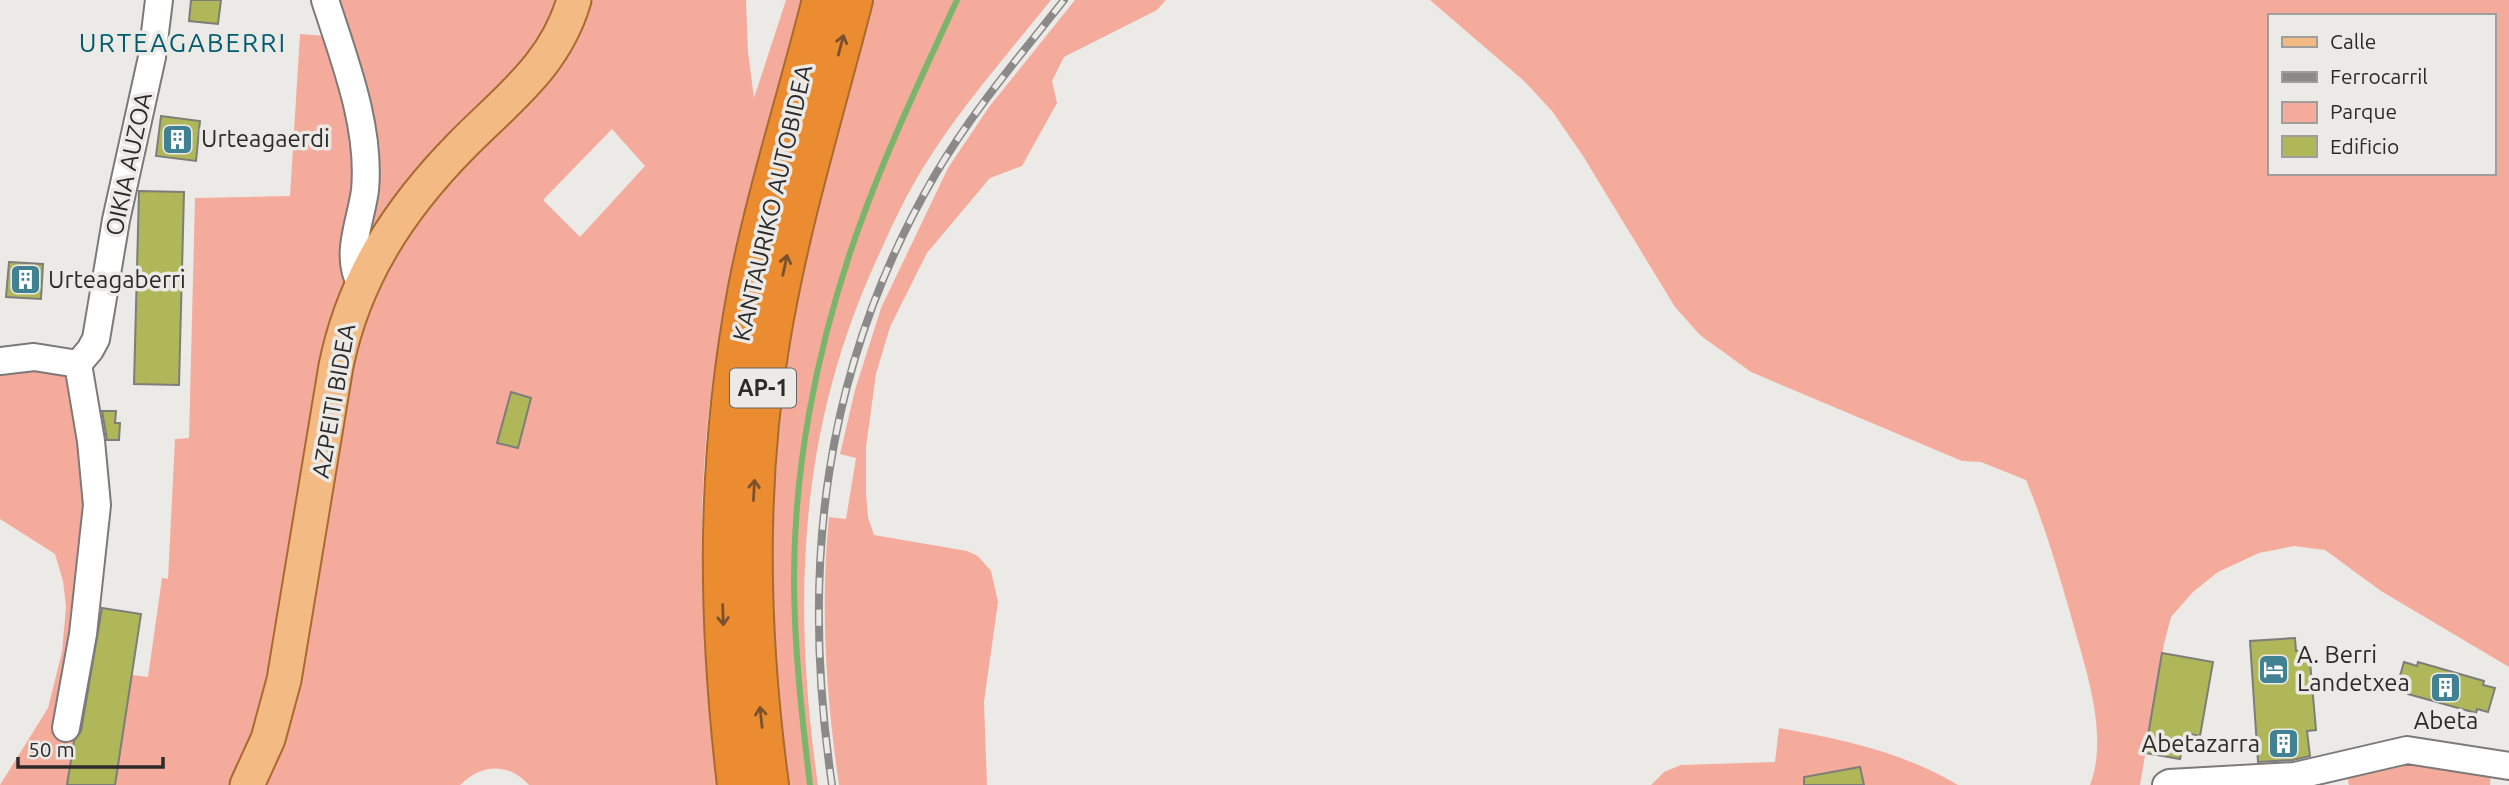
<svg xmlns="http://www.w3.org/2000/svg" width="2509" height="785" viewBox="0 0 2509 785" font-family="Ubuntu,sans-serif">
  <rect width="100%" height="100%" fill="#eceae7"/>
  <path fill="#f5ab9c" fill-rule="evenodd" d="M316,0h430l2,52 6,46 32,-98h16c-34,130 -74,260 -91,393 -17,131 -8,262 8,392h-190c-21,-23 -48,-21 -69,0h-345l17,-110 16,2 14,-99 6,1 7,-140 14,-1 6,-240 95,-2 10,-162 26,2zM612,129l33,37 -65,71 -37,-37z
    M873,0h178c-44,55 -91,108 -128,168 -16,26 -29,53 -41,80 -83,175 -91,348 -64,537h-31l-14,-112 -2,-188 13,-126 24,-114z
    M1075,0h91l-9,10 -93,47 -12,24 5,22 -35,63 -32,12 -63,75 -37,74 -14,47 -10,73v46l2,24 6,18 93,16 11,5 13,15 7,31 -14,100 3,83h-148c-13,-90 -19,-178 -10,-268l17,2 10,-61 -16,-4 15,-64 26,-82 67,-140 41,-61z
    M1430,0h1079v667l-128,-76 -56,-41 -31,-4 -35,7 -41,19 -25,20 -22,25 -7,27 -24,141h-50c19,-50 -4,-114 -17,-162 -14,-49 -28,-97 -47,-143l-45,-18 -19,-1 -211,-89 -51,-37 -25,-28 -92,-151 -31,-45 -28,-30zM2269,16h224v157h-224z
    M78,364l13,77 -17,295 -7,49h-67l48,-77 14,-56 4,-45 -3,-26 -8,-27 -55,-35v-152z
    M1779,728c62,11 124,24 179,57h-307l13,-13 17,-7 94,-3z
    M2409,756l82,13 -1,16h-141l-3,-15z"/>
  <g fill="none" stroke-linecap="round" stroke-linejoin="round">
    <path stroke="#7ab56b" stroke-width="6" d="M810,785c-8,-68 -16,-138 -16,-207 0,-110 22,-224 57,-328 29,-86 68,-168 106,-250"/>
  </g>
  <path fill="#b0b758" stroke="#7d7d7a" stroke-width="2" d="M191,0h30l-3,24 -29,-3z
    M161,116l39,5 -4,40 -40,-5z
    M139,191l45,1 -5,193 -45,-1z
    M9,262l34,2 -2,35 -35,-2z
    M511,392l20,6 -13,50 -21,-5z
    M102,411h14l-1,12h5l-1,17h-12z
    M102,608l39,6 -26,171h-48l7,-44 7,-10z
    M2295,638l1,13 13,-1 7,80 -9,1 3,25 -17,4 -35,2 -8,-121z
    M2162,653l51,9 -13,74 -15,-3 -5,26 -35,-6z
    M2404,662l13,4 1,-4 66,19 -1,4 12,3 -7,24 -11,-3 -1,4 -68,-19 1,-4 -12,-4z
    M1860,767l4,18h-60v-8z"/>
  <g fill="none" stroke-linecap="round" stroke-linejoin="round">
    <defs>
      <path id="minor" d="M325,0c19,59 46,127 40,190 -4,32 -21,64 -4,95
        M0,361l34,-4 44,7
        M78,364l12,-14 6,-11 20,-119 36,-163 7,-57
        M66,728l17,-94 14,-129 -6,-64 -13,-77
        M2166,785l3,-2 126,-7 112,-26 102,16"/>
      <path id="major" d="M247,785l21,-46 16,-59 52,-314c18,-88 63,-157 125,-220 46,-47 94,-80 113,-146"/>
      <path id="highway" d="M737,785c-20,-171 -21,-327 11,-497 19,-97 50,-192 74,-288
        M769,785c-20,-148 -24,-297 1,-444 19,-116 54,-228 83,-341"/>
    </defs>
    <use href="#minor" stroke="#7c7a78" stroke-width="30"/>
    <use href="#major" stroke="#a96a2f" stroke-width="37"/>
    <use href="#highway" stroke="#a96a2f" stroke-width="42"/>
    <use href="#minor" stroke="#fff" stroke-width="26"/>
    <use href="#major" stroke="#f4ba83" stroke-width="33"/>
    <use href="#highway" stroke="#ec8c31" stroke-width="38"/>
    <defs>
      <path id="rail" d="M832,785c-32,-217 -9,-418 103,-610 37,-63 84,-118 129,-175"/>
    </defs>
    <use href="#rail" stroke="#8c8a88" stroke-width="8"/>
    <use href="#rail" stroke="#eceae7" stroke-width="5" stroke-dasharray="16" stroke-linecap="butt"/>
  </g>
  <defs><path id="oneway-shaft" d="M-6 0H5M1.5-3L5.5 0L1.5 3" fill="none" stroke-width="1.6" stroke-linecap="round" stroke-linejoin="round" transform="scale(1.75)"/></defs>
  <g stroke="#79522d">
    <use href="#oneway-shaft" transform="translate(841 45) rotate(-75)"/>
    <use href="#oneway-shaft" transform="translate(785 265) rotate(-78)"/>
    <use href="#oneway-shaft" transform="translate(754 490) rotate(-87)"/>
    <use href="#oneway-shaft" transform="translate(723 615) rotate(88)"/>
    <use href="#oneway-shaft" transform="translate(761 717) rotate(-96)"/>
  </g>
  <defs>
    <symbol id="building-square" viewBox="-11 -11 22 22"><rect x="-9" y="-9" width="18" height="18" rx="4" fill="#408194" stroke="#eceae7"/><path d="M-4-6H4V6H1V3H-1V6H-4ZM-2.5-4.3h1.7v1.8h-1.7ZM.8-4.3h1.7v1.8H.8ZM-2.5-1h1.7V.8h-1.7ZM.8-1h1.7V.8H.8Z" fill="#fff"/></symbol>
    <symbol id="hotel-square" viewBox="-11 -11 22 22"><rect x="-9" y="-9" width="18" height="18" rx="4" fill="#408194" stroke="#eceae7"/><path d="M-6-4.5h1.5V1H6V5H4.5V3h-9V5H-6ZM-4 0a1.8 1.8 0 1 1 3.6 0ZM.5 0V-2.5h3Q6-2.5 6 0Z" fill="#fff"/></symbol>
  </defs>
  <g fill-rule="evenodd">
    <use href="#building-square" x="160" y="122" width="35" height="35"/>
    <use href="#building-square" x="8" y="262" width="35" height="35"/>
    <use href="#hotel-square" x="2256" y="652" width="35" height="35"/>
    <use href="#building-square" x="2428" y="670" width="35" height="35"/>
    <use href="#building-square" x="2266" y="726" width="35" height="35"/>
  </g>
  <g text-anchor="middle" stroke-width="7" stroke-linejoin="round" paint-order="stroke">
    <rect fill="#eceae7" stroke="#666463" stroke-width="2" x="730" y="368.5" width="66" height="39" rx="5"/>
    <g font-size="23" font-weight="bold" fill="#2c2b2a">
      <text x="763" y="396">AP-1</text>
    </g>
    <g font-size="24" fill="#2c2b2a" stroke="#eceae7" text-anchor="start">
      <text x="201" y="147">Urteagaerdi</text>
      <text x="48" y="288">Urteagaberri</text>
      <text x="2297" y="663">A. Berri<tspan x="2297" dy="28">Landetxea</tspan></text>
      <text x="2446" y="729" text-anchor="middle">Abeta</text>
      <text x="2260" y="752" text-anchor="end">Abetazarra</text>
    </g>
    <g font-size="24" fill="#2c2b2a" stroke="#eceae7">
      <text transform="translate(129 164) rotate(-78)" y="8">OIKIA AUZOA</text>
      <text transform="translate(773 203) rotate(-77)" y="8">KANTAURIKO AUTOBIDEA</text>
      <text transform="translate(334 401) rotate(-80)" y="8">AZPEITI BIDEA</text>
    </g>
    <g font-size="26" letter-spacing="2" fill="#005b6f" stroke="#eceae7">
      <text x="183" y="52">URTEAGABERRI</text>
    </g>
  </g>
  <rect x="2268" y="14" width="228" height="161" fill="#eceae7" stroke="#9f9e9b" stroke-width="2"/>
  <rect x="2282" y="37" width="35" height="10" fill="#f4ba83" stroke="#9f9e9b" stroke-width="2"/>
  <text x="2330" y="49" font-size="21" fill="#2c2b2a">Calle</text>
  <rect x="2282" y="72" width="35" height="10" fill="#8c8a88" stroke="#9f9e9b" stroke-width="2"/>
  <text x="2330" y="84" font-size="21" fill="#2c2b2a">Ferrocarril</text>
  <rect x="2282" y="102" width="35" height="21" fill="#f5ab9c" stroke="#9f9e9b" stroke-width="2"/>
  <text x="2330" y="119" font-size="21" fill="#2c2b2a">Parque</text>
  <rect x="2282" y="136" width="35" height="21" fill="#b0b758" stroke="#9f9e9b" stroke-width="2"/>
  <text x="2330" y="154" font-size="21" fill="#2c2b2a">Edificio</text>
  <path d="M18 757v10h145v-10" fill="none" stroke="#2c2b2a" stroke-width="3.5"/>
  <text x="28" y="757" font-size="21" fill="#2c2b2a" stroke="#eceae7" stroke-width="5" paint-order="stroke">50 m</text>
</svg>
